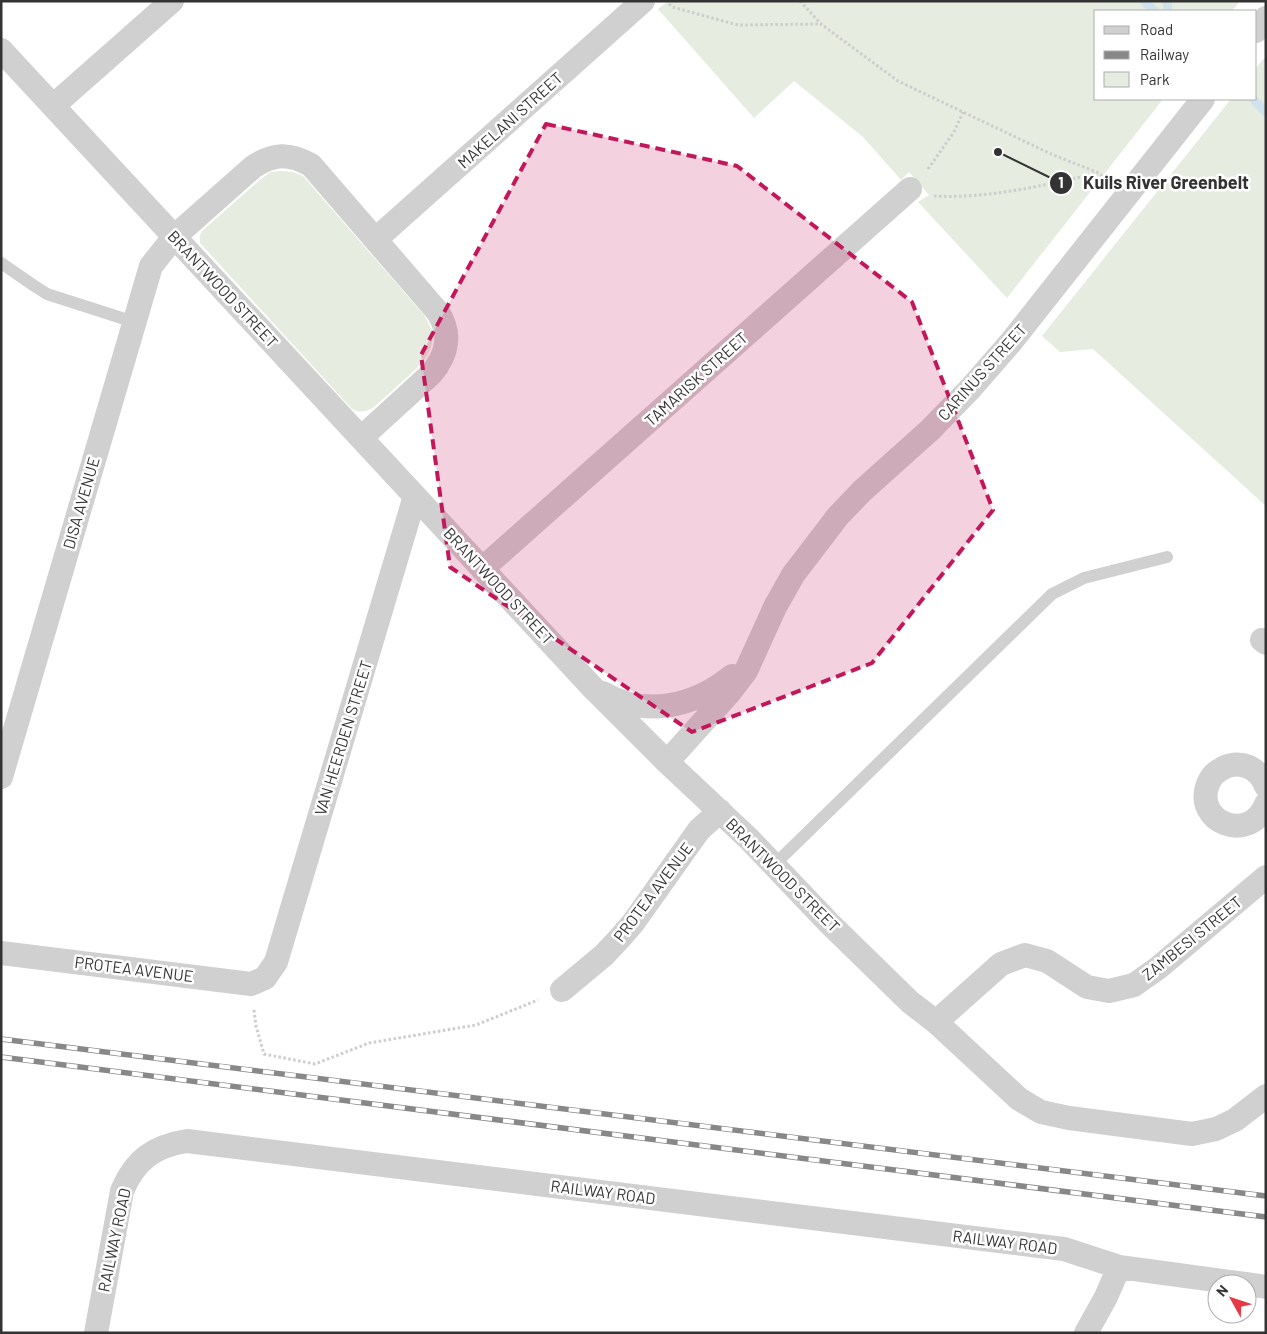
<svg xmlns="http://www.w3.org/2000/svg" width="1267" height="1334" viewBox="0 0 1267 1334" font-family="Barlow,sans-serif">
  <rect width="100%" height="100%" fill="#fff"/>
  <path fill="#e6ecdf" d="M668,1h572l-8,10h-136v88h67l-156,199 -89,-96 11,-7 -20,-23 -8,8 -38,-43 -69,-56 -40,37 -96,-109z
    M1266,56v450l-173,-157 -33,3 -18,-16 189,-237h25v-31z
    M281,171l12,1 10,4 121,139c19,29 2,45 -19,64 -11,10 -22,20 -32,29 -8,4 -13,5 -21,1l-152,-166v-8l2,-4 60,-53 9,-6z"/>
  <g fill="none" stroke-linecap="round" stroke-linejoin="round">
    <path stroke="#cfe2ee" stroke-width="9" d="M1144,1l11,10
      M1167,1l1,10
      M1253,99l13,13"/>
    <path stroke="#cdcdcd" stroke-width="3" stroke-dasharray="2.5 2.5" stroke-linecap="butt" d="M800,1l21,23 77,57 153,73 48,19 7,7
      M669,4l3,3 66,18 83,-1
      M928,169l26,-37 9,-20
      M934,196c54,3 111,-11 164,-23
      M254,1010l2,16 8,28 51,10 54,-21 107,-18 62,-25"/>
    <path stroke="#d0d0d0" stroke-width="12" d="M1,263l32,22 14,9 87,28
      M774,865l278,-271 32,-16 83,-21"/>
    <path stroke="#d0d0d0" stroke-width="24" d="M1256,31l10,-13
      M1,50l592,638 74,74 82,77 80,84 81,79 26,20 83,77 22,13 28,6 123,16 24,-5 19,-9 31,-24
      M53,106l119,-105
      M376,239l267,-238
      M482,569l428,-380
      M1262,640l4,3
      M603,693c43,25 92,13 129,-17
      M667,762l63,-70 16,-21 29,-64 18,-32 45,-59 24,-25 68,-61 40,-41 41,-47 192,-243
      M1,777l150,-511 23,-29 79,-70c21,-14 36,-14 58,-2l126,146c15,22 11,43 -6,63l-70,64
      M1266,786c-3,-8 -9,-15 -17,-19 -10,-4 -21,-3 -29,3 -6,3 -10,9 -12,14 -15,38 42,61 58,20
      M1,953l250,31 14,-6 11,-16 139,-466
      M562,990l42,-35 15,-16 14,-16 66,-93 21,-19
      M936,1022l65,-58 24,-9 22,6 40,26 22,4 25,-6 24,-17 108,-91
      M1247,1284l19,3
      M96,1333l26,-142c13,-31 32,-45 65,-50l877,108 55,18 126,17
      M1086,1333l20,-36 13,-30"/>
    <defs>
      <path id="rail" d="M1,1039l1265,157
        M1,1057l1265,160"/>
    </defs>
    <use href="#rail" stroke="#888" stroke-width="5.5"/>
    <use href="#rail" stroke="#fff" stroke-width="4" stroke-dasharray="11" stroke-linecap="butt"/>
  </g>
  <path fill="#c2185b" fill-opacity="0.2" stroke="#c2185b" stroke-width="4" stroke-dasharray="10 6" stroke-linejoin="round" d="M546,124l191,42 175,136 81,208 -121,153 -180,69 -242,-165 -29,-212z"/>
  <g text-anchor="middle" stroke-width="5" stroke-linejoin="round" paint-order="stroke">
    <g font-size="16" fill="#333" stroke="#fff">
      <text transform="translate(510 120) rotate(-42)" y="6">MAKELANI STREET</text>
      <text transform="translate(223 289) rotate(47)" y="6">BRANTWOOD STREET</text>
      <text transform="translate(982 372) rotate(-48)" y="6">CARINUS STREET</text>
      <text transform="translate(696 379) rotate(-42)" y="6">TAMARISK STREET</text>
      <text transform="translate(81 503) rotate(-74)" y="6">DISA AVENUE</text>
      <text transform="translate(499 586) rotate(47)" y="6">BRANTWOOD STREET</text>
      <text transform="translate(343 738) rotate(-73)" y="6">VAN HEERDEN STREET</text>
      <text transform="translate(783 875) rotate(45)" y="6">BRANTWOOD STREET</text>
      <text transform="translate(653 892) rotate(-53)" y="6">PROTEA AVENUE</text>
      <text transform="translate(1192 938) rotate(-39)" y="6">ZAMBESI STREET</text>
      <text transform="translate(134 969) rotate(7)" y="6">PROTEA AVENUE</text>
      <text transform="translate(603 1192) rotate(7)" y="6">RAILWAY ROAD</text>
      <text transform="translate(114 1240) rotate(-78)" y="6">RAILWAY ROAD</text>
      <text transform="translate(1005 1242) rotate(7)" y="6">RAILWAY ROAD</text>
    </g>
  </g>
  <path fill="none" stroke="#333" stroke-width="2" d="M998 152L1061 183"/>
  <g fill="#333" stroke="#fff" stroke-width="2">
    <circle cx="998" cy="152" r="5"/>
    <circle cx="1061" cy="183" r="12"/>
  </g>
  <g font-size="15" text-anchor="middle" font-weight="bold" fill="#fff">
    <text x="1061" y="188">1</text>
  </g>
  <g font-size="18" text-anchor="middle" font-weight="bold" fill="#333" stroke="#fff" stroke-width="5" stroke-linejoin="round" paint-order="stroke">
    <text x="1166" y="189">Kuils River Greenbelt</text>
  </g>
  <rect width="1267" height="1334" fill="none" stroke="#333333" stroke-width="5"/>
  <rect x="1094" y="10" width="162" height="90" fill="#ffffff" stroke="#adadad"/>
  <rect x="1104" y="26" width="25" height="8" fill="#d0d0d0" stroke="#adadad"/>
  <text x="1140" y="35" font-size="15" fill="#333333">Road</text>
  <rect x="1104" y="51" width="25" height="8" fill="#888888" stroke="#adadad"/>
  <text x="1140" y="60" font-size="15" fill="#333333">Railway</text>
  <rect x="1104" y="72" width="25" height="15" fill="#e6ecdf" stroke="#adadad"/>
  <text x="1140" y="85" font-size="15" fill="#333333">Park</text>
  <g transform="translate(1232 1299) rotate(310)"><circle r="24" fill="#ffffff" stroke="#adadad"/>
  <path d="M0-4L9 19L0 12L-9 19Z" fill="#e63946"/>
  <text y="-8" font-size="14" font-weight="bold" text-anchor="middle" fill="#333333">N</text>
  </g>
</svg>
